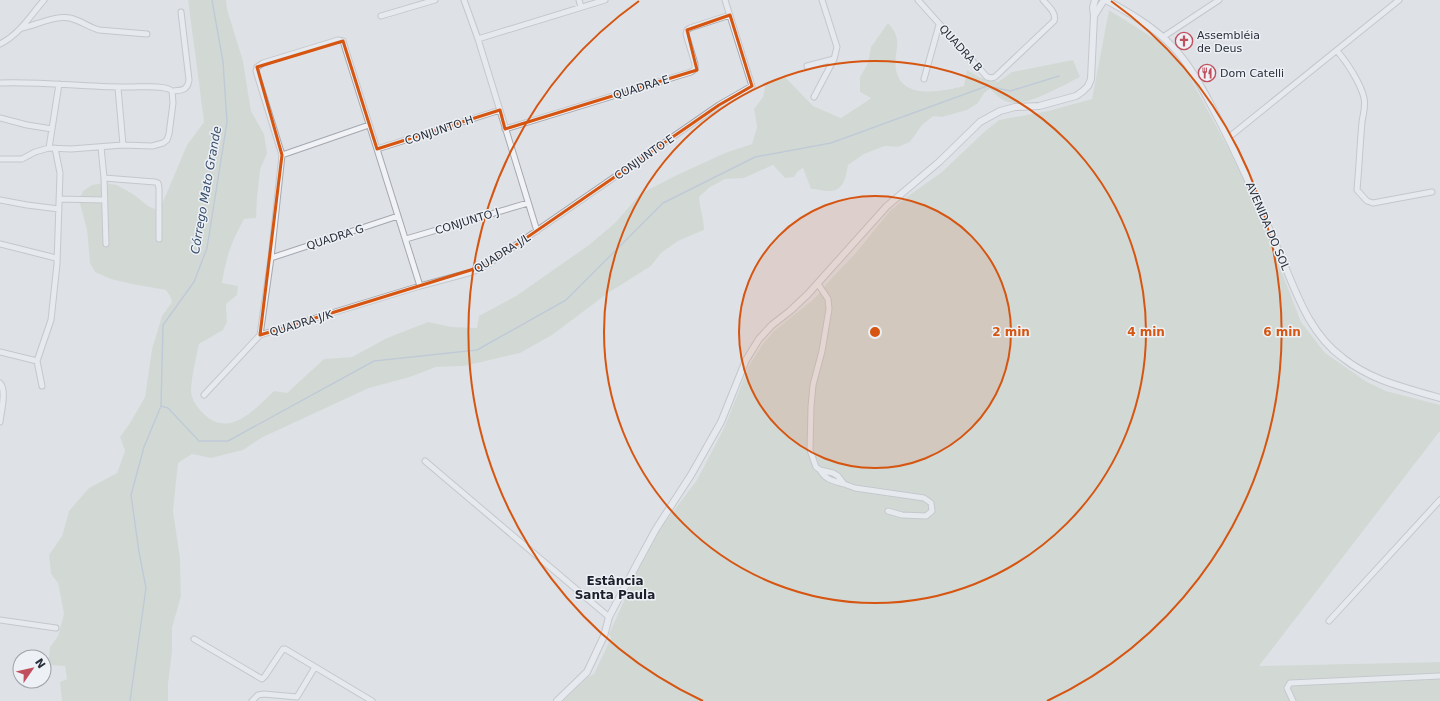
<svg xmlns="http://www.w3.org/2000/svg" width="1440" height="701" viewBox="0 0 1440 701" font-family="'DejaVu Sans',sans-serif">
  <rect width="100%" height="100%" fill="#dee1e6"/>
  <path fill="#c4cfc0" d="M188,0h38l1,9 16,52 8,50 13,23 3,19 -7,17 -3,28 -1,20 -12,1c-12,22 -18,38 -22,64l16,3 -1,9 -11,9 1,18 -4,8 -24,14c-3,15 -7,31 -8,46 0,8 6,17 11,22 26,28 52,-2 72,-21l13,2 37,-34 28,-2 35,-19 41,-16 24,5 25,1 2,-12 37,-20 73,-51 27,-23 24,-28 37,-19 48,-22 27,-9 5,-17 -3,-18 9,-12 3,-14 18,-7 29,30 28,12 26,-17 4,-3 -11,-6v-15l8,-14 3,-16 17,-24c17,19 5,26 8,46 5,32 47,22 68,17l3,-16 12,7 19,5 14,-10 61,-12 7,17c-17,8 -54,31 -72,25 -7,-2 -13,-8 -18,-13l-6,4 -6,10 -11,7 -25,7 -9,-1 -11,9 -12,17 -12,5 -13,-1 -21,8 -16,11c-2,12 -4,27 -20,26 -6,0 -11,-2 -17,-2l-8,-21 -5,3 -4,6 -9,1 -12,-13 -29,13 -19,1 -15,8 -11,10c1,12 5,22 5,33l-26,11 -17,12 -10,13 -43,27 -56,42 -32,18 -56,13 -28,1 -26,10 -41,11 -106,49 -20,13 -32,8 -19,-4 -14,9 -5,48 7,47 1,38 -9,32v24l-4,32v17h-106l-2,-19 7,-3 -2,-13 -17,-1 2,-18 8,-11 6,-22 -6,-31 -7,-9 -2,-19 13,-19 7,-25 20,-23 28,-15 8,-22 -5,-14 10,-14 15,-26 7,-48 10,-33 10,-14 -2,-6 -4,-6 -34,-6 -21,-5 -16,-7 -5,-9 -3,-33 -8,-30 4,-9 9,-6 12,-2 13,2 16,9 15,12 7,3 7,-5 25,-59 17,-23z
    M1109,10l54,34 25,30 43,79 26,55 44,114 24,31 42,29 19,9 54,14v26l-181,235 181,-4v39h-877l25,-24 6,-3 17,-36 -2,-4 35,-77 12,-23 41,-54 27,-52 25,-62 13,-21 12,-14 40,-32 18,-21 23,-24 35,-43 18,-15 34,-24 42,-40 15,-12 49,-9 44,-12z"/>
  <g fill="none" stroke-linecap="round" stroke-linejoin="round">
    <path stroke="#9caec3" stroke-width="1.5" d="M161,406l7,2 31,33h29l146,-80 103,-11 89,-50 97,-97 92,-46 76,-14 156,-57 23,5 49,-15
      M130,701l16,-113 -7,-36 -8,-57 13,-48 17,-41 2,-81 31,-43 13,-34 20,-126 -4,-60 -11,-62"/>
    <defs>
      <path id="minor" d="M464,0l14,39 59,192
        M579,0l2,7
        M918,0l69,77 4,1 4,-1 59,-56c3,-8 -6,-15 -11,-21
        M381,16l54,-16
        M22,28c15,-3 33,-13 48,-10 11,3 19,9 29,12l48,4
        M1163,37l56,-37
        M478,39l127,-39
        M0,44c20,-10 30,-28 44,-44
        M1337,51c10,11 24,33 27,47 2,9 -1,16 -2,24 -2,23 -3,45 -5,68l10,11 6,2 59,-11
        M807,66l27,-7
        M924,79l15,-54
        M0,83c44,-2 88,5 133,4 9,0 33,-2 39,4 10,-1 15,0 17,-11l-8,-68
        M118,88l5,57
        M814,97l20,-38 3,-12 -15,-47
        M0,118l27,7 25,4
        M505,129l186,-57 4,-3v-5l-9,-30 1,-4 3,-2 40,-13
        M1228,138l171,-138
        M101,147l3,31 2,66
        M49,148l10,-64
        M377,149l123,-39
        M282,155l87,-30
        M0,159h22l13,-7 14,-4 22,1 52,-4 29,1 11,-3 4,-3 2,-6 4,-31 -1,-12
        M104,178l51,4 3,1 1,5v51
        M59,199l45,1
        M0,200l27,5 32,4
        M406,239l122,-36
        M0,244l56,14
        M271,258l127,-42
        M818,284l10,15 1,10 -7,42 -9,34 -2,22 -1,43 6,17 4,3 13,3 5,3 6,8 11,4 69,10 7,5 1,8 -6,5 -24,-1 -14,-4
        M260,335l11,-77 11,-103 -26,-84 1,-4 6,-4 75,-23 5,1 77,245
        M0,352l37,9
        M0,383c7,7 1,29 0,39
        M42,386l-5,-25 14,-41 6,-56 3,-91 -5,-25
        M204,395l56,-60 160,-49 52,-14 15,-7 232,-160 33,-19 -27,-86
        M425,461l184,156
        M820,470c5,10 14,11 24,14
        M0,620l56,8
        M1329,621l111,-121
        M194,639l68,40 3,-3 18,-27h2l87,52
        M252,701l6,-6 6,-1 33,3 18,-30
        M1293,701l-6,-13 3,-5 150,-7"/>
      <path id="tertiary" d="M1106,0c24,13 48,27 67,47 16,17 27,37 38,58 27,50 49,102 71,154 15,36 28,75 61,99 31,24 61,29 97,40
        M1094,16l10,-16
        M557,701l30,-29 17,-36 5,-19 29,-55 18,-33 35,-54 30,-53 25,-62 13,-21 13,-14 18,-14 18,-17 79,-88 52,-44 41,-40 20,-11 15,-4 24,-1 37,-10 7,-5 5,-5 3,-7 3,-63 -1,-9 2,-7"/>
    </defs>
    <use href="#minor" stroke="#a4a8af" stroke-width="7"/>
    <use href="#tertiary" stroke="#a4a8af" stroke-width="8"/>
    <use href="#minor" stroke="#f0f2f5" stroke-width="5"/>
    <use href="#tertiary" stroke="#f0f2f5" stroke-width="6"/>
  </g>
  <path d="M0 0H1440V701H0ZM730,15l22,71 -33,19 -232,160 -227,70 22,-180 -25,-88 86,-26 34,108 123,-39 5,19 192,-59 -10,-40z" fill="#dee1e6" fill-opacity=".55" fill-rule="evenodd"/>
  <path fill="none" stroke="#d55511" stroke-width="3" stroke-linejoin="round" d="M730,15l22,71 -33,19 -232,160 -227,70 22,-180 -25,-88 86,-26 34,108 123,-39 5,19 192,-59 -10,-40z"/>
  <circle cx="875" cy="332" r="136" fill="#d55511" fill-opacity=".12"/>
  <g fill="none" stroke="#d55511" stroke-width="2">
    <circle cx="875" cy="332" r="136"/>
    <circle cx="875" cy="332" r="271"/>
    <path d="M703 701A407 407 0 0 1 639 1M1111 1A407 407 0 0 1 1047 701"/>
  </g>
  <defs>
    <symbol id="church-ring" viewBox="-11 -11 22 22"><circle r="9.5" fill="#edf0f4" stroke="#c04e5d" stroke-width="1.5"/><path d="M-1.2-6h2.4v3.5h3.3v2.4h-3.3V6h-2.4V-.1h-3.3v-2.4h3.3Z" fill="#c04e5d"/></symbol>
    <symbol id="restaurant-ring" viewBox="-11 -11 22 22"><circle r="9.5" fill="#edf0f4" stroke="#c04e5d" stroke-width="1.5"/><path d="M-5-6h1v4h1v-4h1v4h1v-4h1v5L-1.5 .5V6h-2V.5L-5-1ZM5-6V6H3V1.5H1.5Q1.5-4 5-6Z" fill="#c04e5d"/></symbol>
  </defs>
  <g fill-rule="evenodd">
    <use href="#church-ring" x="1174" y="31" width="20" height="20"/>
    <use href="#restaurant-ring" x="1197" y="63" width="20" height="20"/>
  </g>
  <g text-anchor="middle" stroke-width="3" stroke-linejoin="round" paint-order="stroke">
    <g font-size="11" fill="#292f3b" stroke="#edf0f4" text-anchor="start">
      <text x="1197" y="39">Assembléia<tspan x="1197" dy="13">de Deus</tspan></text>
      <text x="1220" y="77">Dom Catelli</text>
    </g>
    <g font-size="11" fill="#292f3b" stroke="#edf0f4">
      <text transform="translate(961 48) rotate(48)" y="4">QUADRA B</text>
      <text transform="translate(641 87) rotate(-17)" y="4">QUADRA E</text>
      <text transform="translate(439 130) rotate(-18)" y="4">CONJUNTO H</text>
      <text transform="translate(644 157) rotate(-35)" y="4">CONJUNTO E</text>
      <text transform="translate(467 221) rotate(-17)" y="4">CONJUNTO J</text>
      <text transform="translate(1268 226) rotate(67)" y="4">AVENIDA DO SOL</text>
      <text transform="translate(335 237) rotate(-18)" y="4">QUADRA G</text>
      <text transform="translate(502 253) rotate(-32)" y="4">QUADRA J/L</text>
      <text transform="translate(301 323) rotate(-17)" y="4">QUADRA J/K</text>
    </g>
    <g font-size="12" font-style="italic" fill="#374d6b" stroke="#edf0f4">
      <text transform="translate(206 190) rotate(-80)" y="4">Córrego Mato Grande</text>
    </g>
    <g font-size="12" font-weight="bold" fill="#1b202c" stroke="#edf0f4">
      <text x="615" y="585">Estância<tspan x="615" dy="14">Santa Paula</tspan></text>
    </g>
  </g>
  <circle cx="875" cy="332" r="6" fill="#d55511" stroke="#edf0f4" stroke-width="2"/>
  <g font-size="12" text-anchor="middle" font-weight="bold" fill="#d55511" stroke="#edf0f4" stroke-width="3" stroke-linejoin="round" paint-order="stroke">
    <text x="1011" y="336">2 min</text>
    <text x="1146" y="336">4 min</text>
    <text x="1282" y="336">6 min</text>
  </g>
  <g transform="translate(32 669) rotate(56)"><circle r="19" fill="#edf0f4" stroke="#9fa3aa"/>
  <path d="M0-3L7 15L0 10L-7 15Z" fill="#c04e5d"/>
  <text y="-6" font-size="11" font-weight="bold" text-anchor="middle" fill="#292f3b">N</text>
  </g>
</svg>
